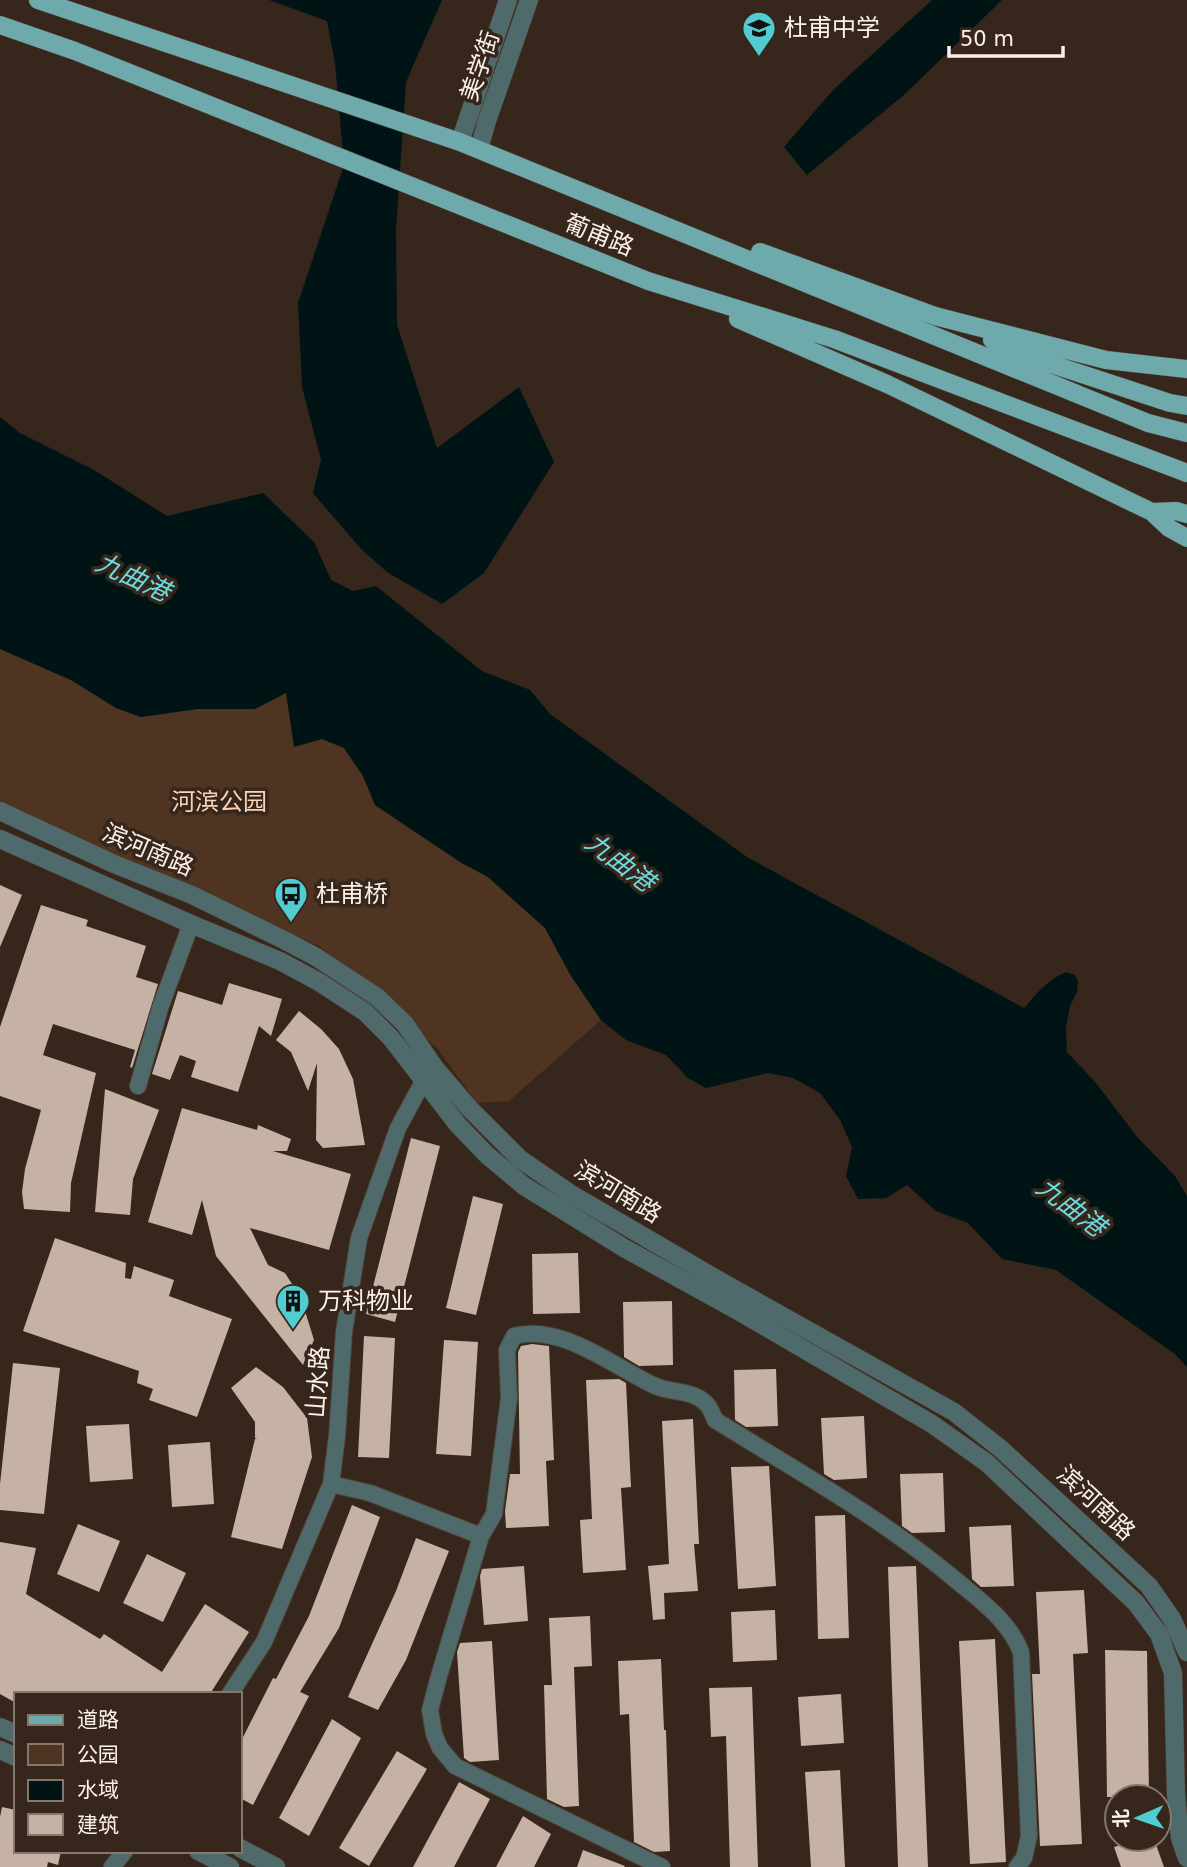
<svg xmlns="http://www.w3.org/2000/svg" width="1187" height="1867" viewBox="0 0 1187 1867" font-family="'DejaVu Sans','Noto Sans SC',sans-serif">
  <rect width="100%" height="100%" fill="#36261b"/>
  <path fill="#4e3421" d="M0,649l71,31 45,28 25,9 56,-8h58l31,-17 36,47 22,9 19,28 12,29 85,57 28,15 57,51 26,48 30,44 -92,81 -32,2 -40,-55 -118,-102 -299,-130 -20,-11z"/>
  <path fill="#001415" d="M269,0h173l-36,82 -10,147 1,96 40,123 82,-61 35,75 -70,111 -42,31 -55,-32 -25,-22 -49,-57 8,-33 -19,-73 -4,-84 46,-138 -9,-102 -8,-42z
    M932,0h70l-97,94 -98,81 -23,-28 49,-57z
    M0,417l20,16 74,37 73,46 96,-23 51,49 17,38 22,11 23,-5 106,85 48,19 20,24 197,143 277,151c13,-15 23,-28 42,-36l9,3 3,6 -1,11 -7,14 -4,21 1,25 29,31 42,55 37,38 12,20v171l-12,-13 -119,-84 -54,-11 -34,-36 -32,-12 -29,-26 -21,13 -28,1 -12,-23 6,-29 -12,-27 -20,-27 -27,-15 -25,-5 -62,15 -18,-10 -22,-23 -40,-15 -25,-20 -30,-44 -26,-48 -57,-51 -28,-15 -85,-57 -12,-29 -19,-28 -22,-9 -28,8 -8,-54 -31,16h-58l-56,8 -25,-9 -45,-28 -71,-31z"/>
  <path fill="#c6b2a4" d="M0,885l22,10 -22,52z
    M41,905l47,15 -2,6 60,20 -10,31 22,7 -26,84 -2,-1 5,-17 -82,-26 -10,31 53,18 -25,110 -1,29 -46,-3 -2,-17 3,-23 16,-59 -41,-14v-69z
    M229,983l53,16 -11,37 -12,-10 -21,66 -47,-15 5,-16 -16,-6 -10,25 -18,-6 26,-83 44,14z
    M299,1011l22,18 18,20 14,30 12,66 -42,3 -7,-8 1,-77 -9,28 -17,-39 -15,-12z
    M105,1089l54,21 -26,69 -3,36 -35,-3z
    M182,1108l75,22 1,-5 33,14 -4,12h-14l78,23 -22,76 -79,-22 18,37 17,8 16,25 13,42 -11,25 -87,-109 -14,-56 -10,35 -44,-13z
    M411,1138l29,8 -45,176 -29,-8z
    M473,1196l30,8 -27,111 -30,-7z
    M55,1238l71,25 -1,15 6,1 3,-13 40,14 -5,16 63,23 -35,98 -48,-17 4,-11 -16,-6 2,-12 -116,-40z
    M578,1253l2,60 -47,1 -1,-60z
    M672,1301l1,64 -34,1 -15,-9 -1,-55z
    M364,1336l31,2 -6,120 -31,-1z
    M444,1340l34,2 -7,114 -35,-2z
    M532,1344l17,2 5,114 -8,1 3,65 -43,2 -1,-17 5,-37h10l-2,-122 3,-6z
    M13,1363l47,5 -16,146 -44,-4v-26z
    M256,1367l27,20 24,31 5,39 -30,92 -51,-12 24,-98h2l-2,-1v-16l-24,-34z
    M776,1369l2,57 -32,1 -11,-7 -1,-50z
    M619,1379l7,4 5,104 -10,1 5,82 -43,3 -3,-53 12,-1 -6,-139z
    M864,1416l3,62 -33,2 -10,-6 -3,-56z
    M693,1419l6,125h-5l4,47 -34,2 1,26 -12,1 -5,-54 21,-2 -7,-143z
    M129,1424l4,55 -43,3 -4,-56z
    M210,1442l4,62 -42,3 -4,-62z
    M769,1466l7,120 -38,3 -7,-122z
    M943,1473l2,59 -33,1 -10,-7 -2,-52z
    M352,1505l28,12 -41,111 -39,64 9,4 -56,109 -13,-7v-55l33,-65 3,1 33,-63z
    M845,1515l4,123 -31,1 -3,-123z
    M78,1524l42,17 -21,51 -42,-18z
    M1011,1525l3,61 -33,1 -9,-8 -3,-52z
    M416,1538l33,13 -43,109 -28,50 -30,-13 48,-106z
    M0,1542l36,6 -10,46 74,45 4,-5 58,38 43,-68 44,28 -39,62h-194v9l-16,-9z
    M147,1554l39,19 -23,49 -40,-19z
    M524,1566l4,55 -44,4 -4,-49 2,-7z
    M916,1566l12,301h-30l-10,-300z
    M1084,1590l4,63 -15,1 9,190 -42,2 -8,-172h8l-4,-82z
    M775,1610l2,50 -44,2 -2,-50z
    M590,1616l2,50 -18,1 5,139 -15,1 -17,-8 -3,-114h8l-3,-67z
    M995,1639l11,223 -36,2 -11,-223z
    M492,1641l7,119 -29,2 -6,-4 -7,-106 3,-9z
    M1105,1650l42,1 2,146h-42z
    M661,1659l3,71h2l4,121 -16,1 -20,-10 -5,-128 -9,1 -2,-54z
    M752,1687l6,180h-28l-4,-131 -15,1 -2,-49z
    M841,1694l3,49 -43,3 -3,-49z
    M332,1719l29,19 -52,98 -30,-18z
    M397,1751l30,18 -58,97 -30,-18z
    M840,1770l5,97h-34l-6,-95z
    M459,1782l31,17 -36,68h-41z
    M2,1807l14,3v41h45l-3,14 -10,-3 -1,5h-47v-50z
    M523,1816l28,18 -17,33h-38z
    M1122,1839h32l10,28h-43l-7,-20 9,-3z
    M583,1850l42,16 -1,1h-47z"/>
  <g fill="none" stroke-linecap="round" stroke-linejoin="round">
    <defs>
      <path id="minor" d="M138,1086l22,-78 31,-84
        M331,1484l39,9 111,43
        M230,1694l34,-52 67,-158 6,-48 7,-104 15,-94 39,-110 26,-48 7,-7
        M112,1867l13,-16
        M662,1867l-207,-101 -15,-18 -6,-14 -4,-24 9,-34 42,-140 13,-22 15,-116 -2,-48 7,-14c46,-13 99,30 139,49 14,7 29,5 42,11 12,5 16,13 20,24 82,51 167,98 242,161 25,21 52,40 64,71l8,184 -5,22 -7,9"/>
      <path id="tertiary" d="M460,142l48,-142
        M479,149l8,-28 42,-121
        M0,811l114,53 78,31 92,45 32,17 61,40 28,27 30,44 35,41 50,50 51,35 149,87 234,131 47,37 148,137 23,33 15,33
        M0,839l191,85 89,37 39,21 46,30 26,26 67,87 29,30 37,31 100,62 116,64 192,112 55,39 149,140 23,31 14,39 3,122 4,43 7,20
        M0,1727l16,7
        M0,1750l16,7
        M240,1848l36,19
        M198,1851l32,16"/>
      <path id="primary" d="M38,0l422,142 688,281 39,10
        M0,25l75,26 573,230 186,58 353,134
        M760,252l175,64 171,44 81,9
        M738,319l149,65 265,128 24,-1 11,3
        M992,340l47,20 131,43 17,3
        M1152,512l17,16 18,10"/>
    </defs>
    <use href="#minor" stroke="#524238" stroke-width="18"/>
    <use href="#tertiary" stroke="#524238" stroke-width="19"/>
    <use href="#primary" stroke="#524238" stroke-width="19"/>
    <use href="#minor" stroke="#4e6a6b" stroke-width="16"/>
    <use href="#tertiary" stroke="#4e6a6b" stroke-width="18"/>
    <use href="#primary" stroke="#6ea9ab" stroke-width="18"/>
  </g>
  <defs>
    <symbol id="school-pin" viewBox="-11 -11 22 30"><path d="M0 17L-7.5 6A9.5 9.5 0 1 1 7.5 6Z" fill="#51ccd1" stroke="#36261b"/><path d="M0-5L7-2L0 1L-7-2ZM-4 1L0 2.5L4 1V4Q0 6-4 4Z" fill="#111"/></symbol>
    <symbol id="bus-pin" viewBox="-11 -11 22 30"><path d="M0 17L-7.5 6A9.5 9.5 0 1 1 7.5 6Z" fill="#51ccd1" stroke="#36261b"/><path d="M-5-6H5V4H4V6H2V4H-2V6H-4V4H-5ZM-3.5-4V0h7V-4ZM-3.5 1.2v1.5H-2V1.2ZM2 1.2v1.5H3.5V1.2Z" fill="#111"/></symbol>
    <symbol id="building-pin" viewBox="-11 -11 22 30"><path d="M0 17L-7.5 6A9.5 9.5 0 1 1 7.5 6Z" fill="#51ccd1" stroke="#36261b"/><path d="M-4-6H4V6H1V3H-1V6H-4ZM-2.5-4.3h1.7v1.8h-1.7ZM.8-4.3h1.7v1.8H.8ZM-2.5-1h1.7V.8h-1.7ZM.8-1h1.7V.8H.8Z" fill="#111"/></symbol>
  </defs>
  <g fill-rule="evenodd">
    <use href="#school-pin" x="740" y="9" width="38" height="52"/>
    <use href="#bus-pin" x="272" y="875" width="38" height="52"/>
    <use href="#building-pin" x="274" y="1282" width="38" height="52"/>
  </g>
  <g text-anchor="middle" stroke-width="7" stroke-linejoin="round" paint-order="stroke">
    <g font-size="24" fill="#fcf1ea" stroke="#36261b" text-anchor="start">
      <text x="784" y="36">杜甫中学</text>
      <text x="316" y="902">杜甫桥</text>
      <text x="318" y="1309">万科物业</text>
    </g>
    <g font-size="24" fill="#fcf1ea" stroke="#36261b">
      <text transform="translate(480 66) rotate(-71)" y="8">美学街</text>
      <text transform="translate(599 235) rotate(22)" y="8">葡甫路</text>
      <text transform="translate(148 850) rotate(23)" y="8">滨河南路</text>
      <text transform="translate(618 1192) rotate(31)" y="8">滨河南路</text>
      <text transform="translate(318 1382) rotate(-86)" y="8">山水路</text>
      <text transform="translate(1096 1503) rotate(43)" y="8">滨河南路</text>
    </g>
    <g font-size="24" fill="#fcd2b5" stroke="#36261b">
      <text x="219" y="810">河滨公园</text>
    </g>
    <g font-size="26" font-style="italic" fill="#6bdbdf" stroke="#36261b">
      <text transform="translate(133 577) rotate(25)" y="9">九曲港</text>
      <text transform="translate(620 862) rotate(37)" y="9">九曲港</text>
      <text transform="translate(1071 1207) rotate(37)" y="9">九曲港</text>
    </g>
  </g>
  <rect x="14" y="1692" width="228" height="161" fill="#36261b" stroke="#85776e" stroke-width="2"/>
  <rect x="28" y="1715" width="35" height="10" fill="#6ea9ab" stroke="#85776e" stroke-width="2"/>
  <text x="77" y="1727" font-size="21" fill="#fcf1ea">道路</text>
  <rect x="28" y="1744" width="35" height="21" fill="#4e3421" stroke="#85776e" stroke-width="2"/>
  <text x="77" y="1762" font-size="21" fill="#fcf1ea">公园</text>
  <rect x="28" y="1780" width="35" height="21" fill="#001415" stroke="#85776e" stroke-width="2"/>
  <text x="77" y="1797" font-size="21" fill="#fcf1ea">水域</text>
  <rect x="28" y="1814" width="35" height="21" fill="#c6b2a4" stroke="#85776e" stroke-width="2"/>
  <text x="77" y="1832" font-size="21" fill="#fcf1ea">建筑</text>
  <g transform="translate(1138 1818) rotate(268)"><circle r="33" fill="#36261b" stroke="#85776e" stroke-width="2"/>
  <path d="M0-5L12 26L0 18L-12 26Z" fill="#51ccd1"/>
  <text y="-10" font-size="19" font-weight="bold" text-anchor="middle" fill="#fcf1ea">北</text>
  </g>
  <path d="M949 46v10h114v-10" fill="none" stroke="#fcf1ea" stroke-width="3.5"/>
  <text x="960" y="46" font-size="21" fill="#fcf1ea" stroke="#36261b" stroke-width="5" paint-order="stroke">50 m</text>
</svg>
